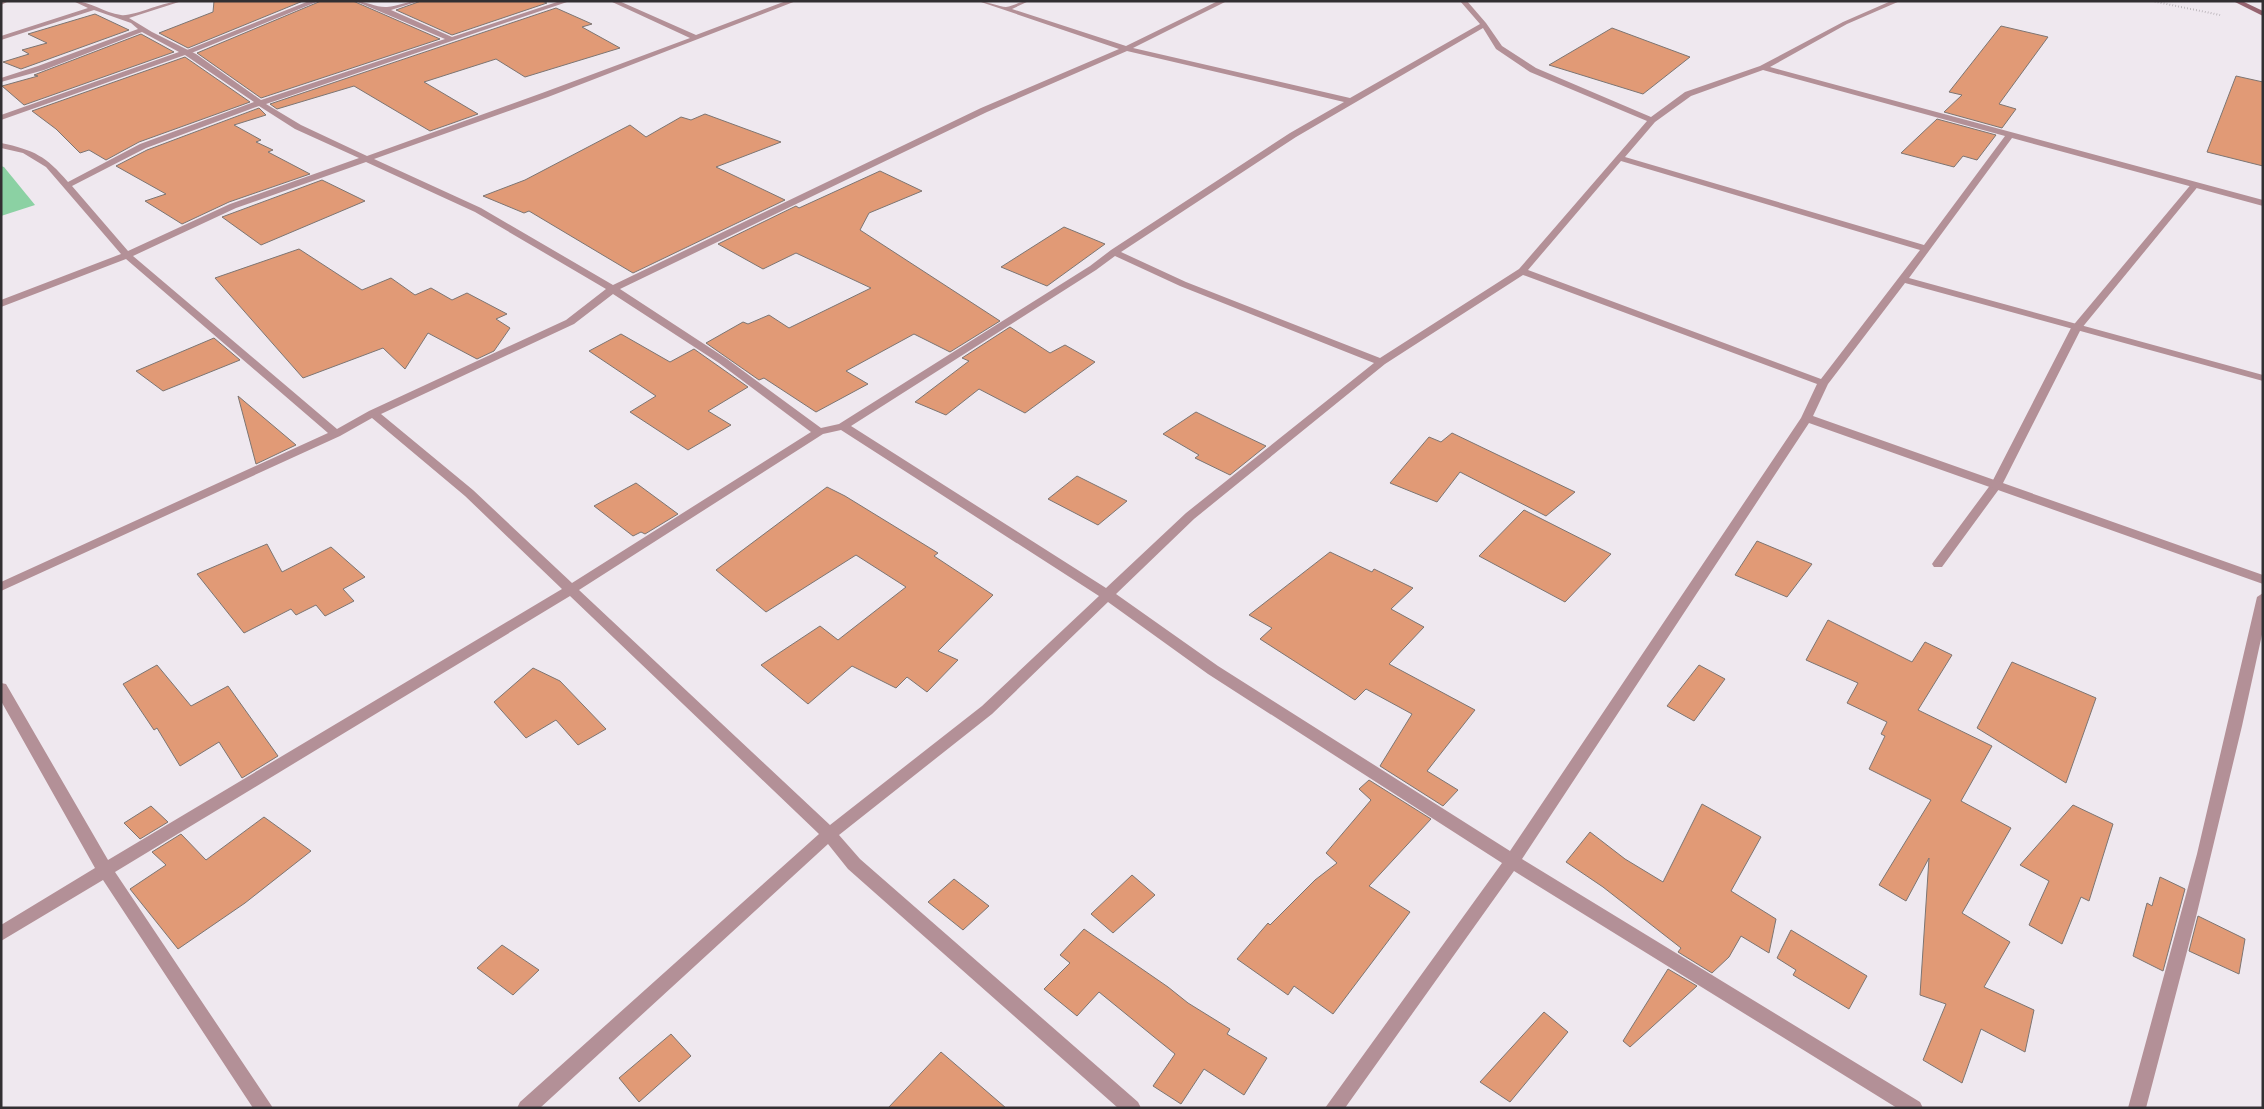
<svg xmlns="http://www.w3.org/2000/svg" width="2264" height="1109" viewBox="0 0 2264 1109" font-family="'Exo 2',sans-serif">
  <rect width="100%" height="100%" fill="#efe8ef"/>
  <path fill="#8bd1a3" d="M1,166l3,1 31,38 -34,11z"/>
  <path fill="#e19a76" stroke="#7d7572" d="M214,1h89l-115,47 -29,-15 54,-21z
    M321,1h32l87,38 -179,59 -64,-45z
    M421,1h121l5,2 -95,32 -56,-25z
    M556,8l36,16 -10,3 38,21 -95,29 -29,-18 -72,23 54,32 -28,10 -20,7 -76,-45 -77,23 -7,-5z
    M95,14l34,16 -108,39 -18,-7 26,-8 -7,-4 25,-7 -19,-9z
    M2001,26l47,11 -49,67 17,5 -14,19 -58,-16 18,-17 -13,-3z
    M1612,28l78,29 -47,37 -94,-29z
    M141,34l33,18 -150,53 -22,-19 36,-10 -4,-1z
    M185,57l65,45 -111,40 -33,18 -17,-10 -9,3 -24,-24 -24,-18z
    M2236,76l27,6v84l-56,-14z
    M259,108l7,7 -32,10 27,15 -5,2 17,8 -5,2 42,22 -81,28 -47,22 -37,-23 21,-7 -50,-28 31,-16z
    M705,114l76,28 -65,25 69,33 -152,73 -104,-62 -5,2 -41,-17 42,-16 105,-55 16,12 35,-20 10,3z
    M1937,119l59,16 -19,25 -14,-4 -9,11 -53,-14z
    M880,171l42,20 -53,22 -9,17 140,91 -50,31 -36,-18 -68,37 22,13 -52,28 -52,-34 -5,2 -53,-37 37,-21 5,2 21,-9 20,13 82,-40 -75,-35 -33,16 -45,-25 78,-38 3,2z
    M322,180l43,21 -104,44 -39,-28z
    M1064,227l41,17 -58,42 -46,-19z
    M299,249l63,41 29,-12 24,17 16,-7 21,12 15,-7 40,21 -11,5 14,9 -16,23 -17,8 -49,-26 -23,36 -22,-21 -80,30 -88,-100z
    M1010,327l40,26 15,-8 30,17 -70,51 -46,-24 -33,26 -31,-13 54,-41 -7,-3z
    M621,334l49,28 24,-13 54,38 -40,24 23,14 -43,25 -58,-38 26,-16 -67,-45z
    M214,338l26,22 -77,31 -27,-20z
    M238,396l58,49 -40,19z
    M1196,412l28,14 42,20 -36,29 -35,-17 4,-3 -36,-21z
    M1452,433l123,59 -29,24 -86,-44 -23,30 -47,-19 39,-46 12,5z
    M1077,476l50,25 -29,24 -50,-26z
    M636,483l42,31 -33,20 -4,-2 -8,4 -39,-30z
    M827,487l18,9 93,57 -4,3 59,39 -55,56 20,9 -31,32 -20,-15 -11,11 -44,-22 -44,38 -47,-39 59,-39 18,14 68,-53 -50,-32 -90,57 -50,-42z
    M1524,510l87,44 -46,48 -86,-46z
    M1757,541l55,23 -25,33 -52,-22z
    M267,544l15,28 49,-25 34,30 -22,12 11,12 -29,15 -9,-11 -20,10 -5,-6 -47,24 -47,-59z
    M1330,552l42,20 2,-3 39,19 -22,21 33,18 -35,37 86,46 -48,61 31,19 -15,16 -63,-40 32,-52 -46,-25 -11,11 -95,-61 12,-11 -23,-13z
    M1828,620l84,42 13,-20 27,13 -34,55 74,36 -31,55 50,27 -49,85 48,29 -26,45 50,23 -9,42 -44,-23 -19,54 -39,-23 23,-56 -26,-9 9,-137 -23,43 -27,-16 52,-85 -62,-31 16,-33 -4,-2 6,-12 -40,-19 11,-20 -52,-23z
    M2012,662l84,36 -30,85 -89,-55z
    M157,665l34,41 37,-20 50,70 -36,22 -23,-36 -39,24 -23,-38 -3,2 -31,-46z
    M1699,665l26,14 -31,42 -27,-15z
    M533,668l27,13 46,48 -28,16 -22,-25 -30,18 -32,-36z
    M1369,780l62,39 -62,67 41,26 -77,102 -39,-28 -6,9 -51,-36 31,-36 2,2 45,-45 22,-17 -11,-10 45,-53 -12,-11z
    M1702,804l59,33 -30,54 45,28 -7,34 -28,-17 -12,21 -17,16 -34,-21 3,-4 -78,-61 -37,-25 24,-30 35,27 38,23z
    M2073,805l40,19 -24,77 -8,-4 -19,47 -33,-19 20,-44 -29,-16z
    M151,806l17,16 -28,17 -16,-16z
    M264,817l47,34 -66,52 -67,46 -48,-60 36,-24 -14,-13 29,-18 25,26z
    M1132,875l23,20 -42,38 -22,-19z
    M2160,877l25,12 -22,82 -30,-15 14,-53 5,3z
    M954,879l35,27 -26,24 -35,-28z
    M2198,916l47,23 -6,35 -50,-23z
    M1084,929l84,58 20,16 42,26 -3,5 40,24 -23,37 -40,-26 -23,35 -28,-18 22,-32 -76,-62 -22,24 -33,-27 26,-26 -10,-8z
    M1791,930l76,46 -18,33 -56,-34 3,-5 -19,-12z
    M502,945l37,25 -26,25 -36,-27z
    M1668,969l29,17 -67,61 -7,-6z
    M1544,1012l24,20 -58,70 -30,-20z
    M671,1034l20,22 -52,46 -20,-24z
    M941,1052l65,56h-118z"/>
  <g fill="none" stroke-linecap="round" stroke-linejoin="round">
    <path stroke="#969196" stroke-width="2" stroke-dasharray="0.5 2.5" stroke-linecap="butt" d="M2152,1l68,14"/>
    <path fill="#b39097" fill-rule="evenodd" d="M309,1h10l-130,53 -7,-2z
      M2193,182l7,2 -119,145 -79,156 -60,82h-8l-2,-3 2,-3 57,-77 80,-156z"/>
    <path fill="#b39097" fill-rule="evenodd" d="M1,1h8l-8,4z
      M73,1c18,0 31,12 48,14 12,2 43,-14 61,-14l-53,17 23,14 44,22 65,46 184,-61 -90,-38c10,0 23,7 32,6 11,-1 20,-6 32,-6l-28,9 61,27 108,-36h10l-304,103 35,21 66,31 175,-63 148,-55 -80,-37h9l77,34 90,-34h10l-248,96 -174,62 107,49 132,77 368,-177 138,-59 -141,-48c9,0 21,6 28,6 7,-1 14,-6 23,-6l-17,8 114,37 92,-45h9l-94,47 217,50 130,-74 -20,-23h7l19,22 16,23 34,22 115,49 34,-25 75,-26 83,-44 48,-21h9l-53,23 -77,43 493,133v6l-251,-68 -103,140 354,97v6l-358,-98 -77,101 -15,32 450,159v9l-454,-161 -287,436 398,243 3,6h-26l-383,-237 -169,237h-20l177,-245 -294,-189 -100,-72 -116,112 -153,121 21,24 278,243 3,6h-23l-270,-239 -20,-25 -288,264h-23l3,-6 299,-268 -249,-238 -455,276 158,236h-20l-150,-228 -102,61v-16l94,-57 -94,-167v-18l5,1 102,176 454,-271 -97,-93 -93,-78 -32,18 -339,155v-9l327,-149 -202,-174 -125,48v-7l120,-46 -75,-87 -23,-14 -22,-5v-5c33,7 45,13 67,39l72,-38 114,-42 -69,-47 -184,65v-5l178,-63 -37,-20 -98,38 -43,12v-4l37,-12 100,-37 -7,-6 -37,-13 -93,30v-4l87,-28zM1483,28l13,21 34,23 117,49 -128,148 -139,89 -194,-76 -65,-30 175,-115zM1127,51l217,51 -54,31 -179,117 -21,16 -251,158 -18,4 -94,-69 -107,-70 367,-177zM1763,70l242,66 -81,109 -299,-88 30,-35 36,-26zM259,106l36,23 64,29 -129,46 -102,47 -56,-65 74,-38zM1621,161l299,89 -99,129 -293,-109zM366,162l109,50 131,77 -40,31 -197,91 -32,18 -204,-173 103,-48zM1115,256l65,30 194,77 -188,150 -80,75 -255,-162 245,-156zM1523,275l294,109 -16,34 -291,433 -292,-185 -102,-72 78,-75 191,-155zM613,294l106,69 92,69 -239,151 -99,-93 -92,-76 193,-90zM841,430l258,166 -117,110 -152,119 -251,-235 244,-156z
      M2263,593v37l-21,96 -46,191 -50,191h-18l69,-254 60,-257z"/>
    <path fill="#966470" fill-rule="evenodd" d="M2233,1h9l21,10v5z"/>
  </g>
  <rect width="2264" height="1109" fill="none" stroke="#322f32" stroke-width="5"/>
</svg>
